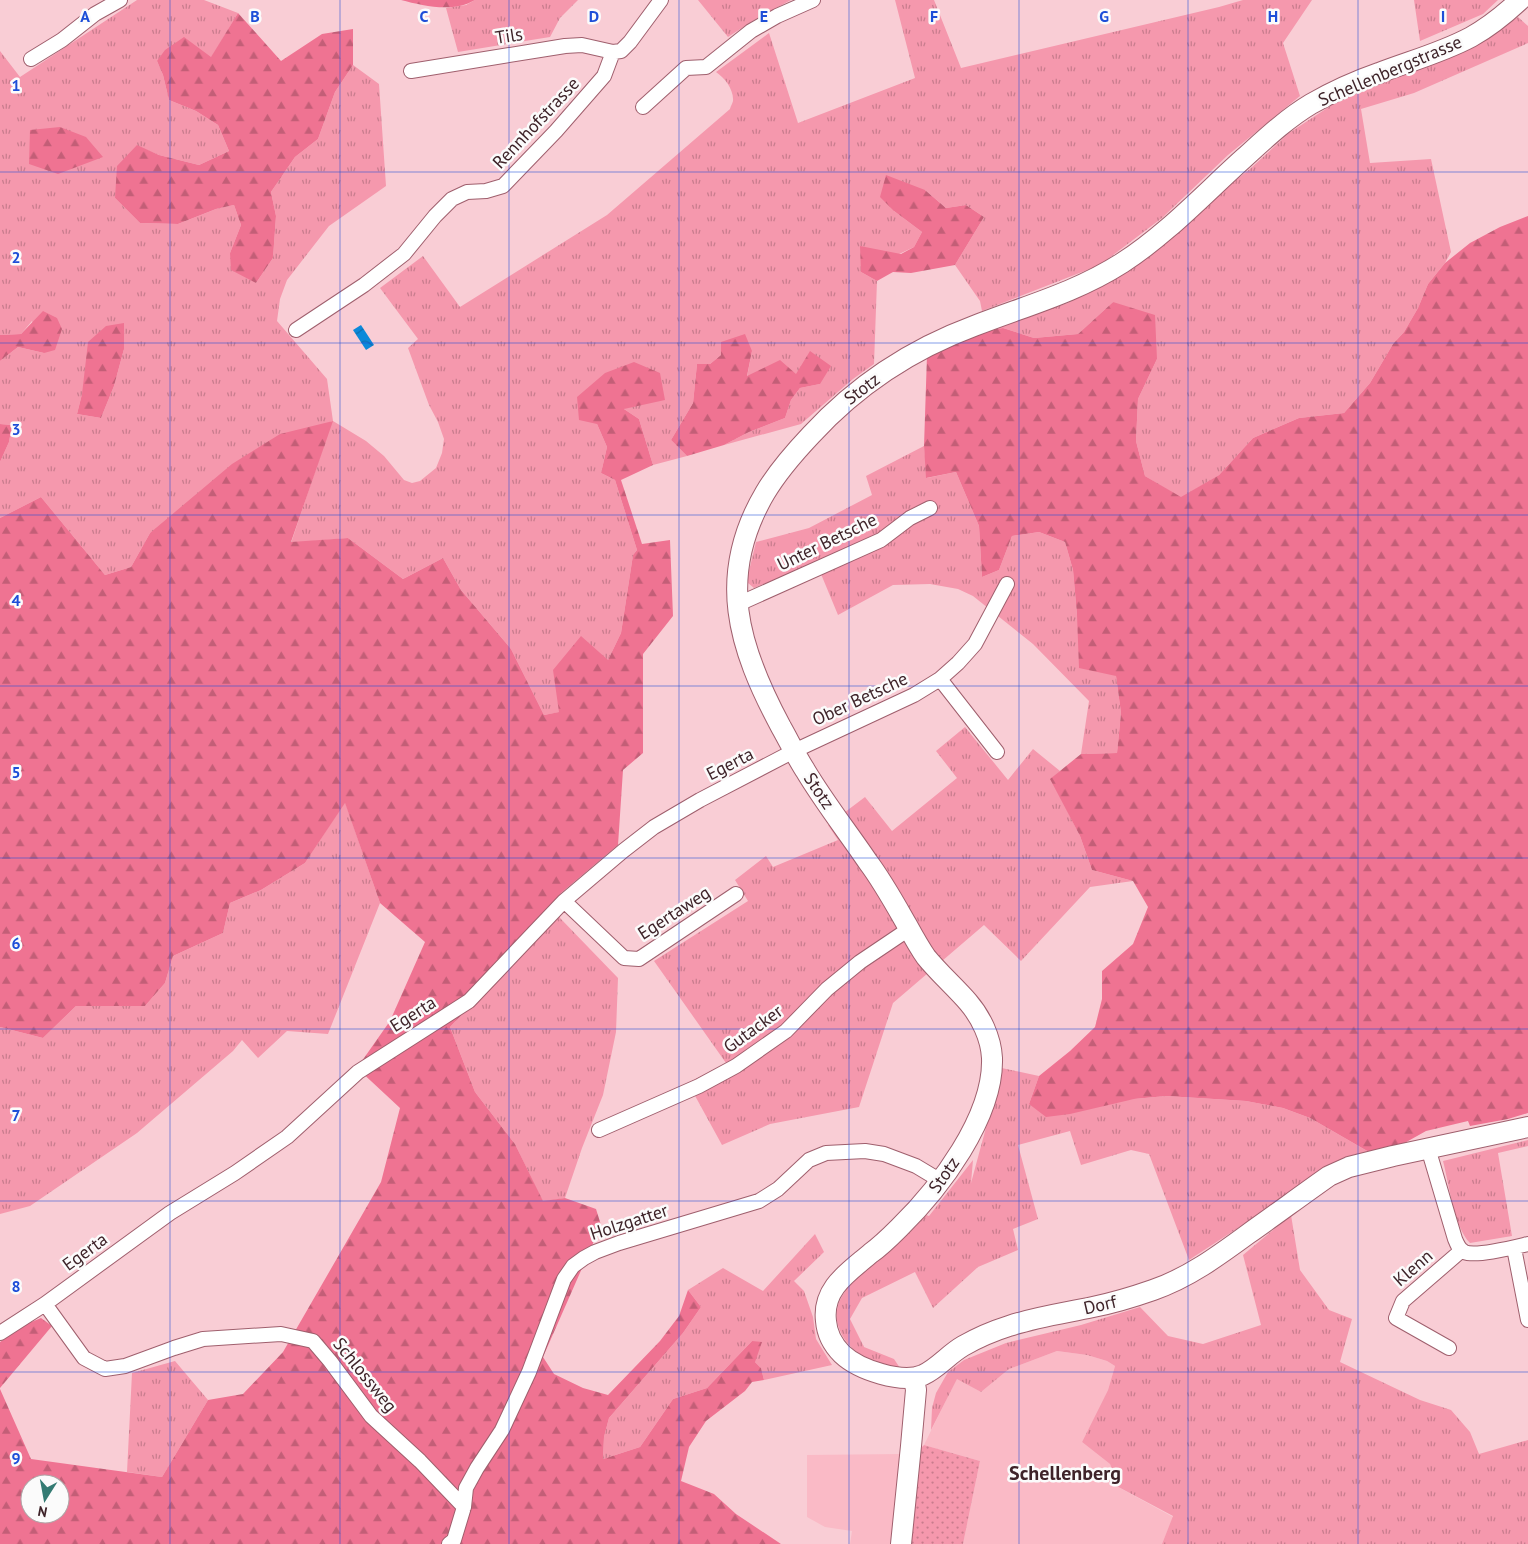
<svg xmlns="http://www.w3.org/2000/svg" width="1528" height="1544" viewBox="0 0 1528 1544" font-family="'PT Sans',sans-serif">
  <defs>
    <pattern id="grass-tufts" width="24" height="20" patternUnits="userSpaceOnUse" patternTransform="scale(1.25)"><rect width="24" height="20" fill="#f598ad"/><path d="M3 7l-1-3M5 7V3M7 7l1-3M15 17l-1-3M17 17v-4M19 17l1-3" fill="none" stroke="#c87c8d"/></pattern>
    <pattern id="forest-firs" width="22" height="20" patternUnits="userSpaceOnUse" patternTransform="scale(1.25)"><rect width="22" height="20" fill="#ef7392"/><path d="M5 1l3.5 6h-7zM16 11l3.5 6h-7z" fill="#c35e77"/></pattern>
    <pattern id="park-dots" width="8" height="8" patternUnits="userSpaceOnUse" patternTransform="scale(1.25)"><rect width="8" height="8" fill="#f598ad"/><path d="M2 2h.1M6 6h.1" fill="none" stroke="#c87c8d" stroke-width="1.8" stroke-linecap="round"/></pattern>
    <pattern id="water-waves" width="16" height="10" patternUnits="userSpaceOnUse" patternTransform="scale(1.25)"><rect width="16" height="10" fill="#0b89da"/><path d="M0 5q4-4 8 0t8 0" fill="none" stroke="#0d70b1"/></pattern>
  </defs>
  <rect width="100%" height="100%" fill="#f9cdd5"/>
  <path fill="#fabac6" d="M1057,1351l30,4 20,6 8,5 -7,24 -26,52 28,22 2,5 -3,13 64,35 -11,27h-199l17,-83 -56,-16 33,-67 24,14 28,-23z
    M902,1454l2,90h-54l2,-13 -27,-4 -18,-10v-62z"/>
  <path fill="url(#grass-tufts)" fill-rule="evenodd" d="M137,0h67l34,13 -27,45 -54,3 6,14 6,25 27,11 22,14 11,26 -30,14 -40,-10 -22,-9 -22,52 25,25 38,1 38,-15 18,-4 7,20 -11,28 26,30 17,-25 3,-42 -5,-24 24,-35 23,-18 17,-47 18,-27 26,19 7,102 -57,40 -42,54 -7,19 -3,22 50,58 6,42 33,20 18,15 20,24 8,3 8,-2 16,-13 6,-15 2,-14 -6,-17 -9,-17 -21,-57 10,-9 -38,-51 43,-32 37,51 147,-92 123,-106c0,-1 3,-7 3,-8 1,-11 -8,-23 -17,-29l53,-39 29,90 117,-45 -20,-78h39l27,68 258,-61 24,-7h69l-29,43 17,53 -72,59 -66,63 -62,47 -118,46 -2,-10 -25,-36 29,-48 -18,-12 -20,3 -21,-18 -31,21 28,21 -8,15 -53,25 16,9 -3,83 -21,15 -52,45 -77,21 25,-13 36,-14 6,-18 9,-12 20,-4 -24,-10 -49,3 5,-26 -31,4 -11,9h-13l-4,39 -22,37 16,16 -34,9 -14,-46 -15,-10 36,-36 -63,51 10,23 -6,26 14,7 22,70 -4,5 -12,78 -13,27 -48,52 -16,3 -33,-66 -50,-59 -18,-32 -40,21 -55,-41 -57,5 41,-122 -182,112 -19,34 -26,8 -64,-78 -41,21v-56l9,-20 3,-17 -12,-1v-63l18,-14 26,6 -12,-32 -11,13 -21,1v-284l20,26zM124,349l-10,37 -13,32 -24,-4 5,-20z
    M475,0h103l-18,18 -10,19 -92,15 -12,-44 20,-3z
    M698,0h93l-37,20 -26,17z
    M1414,0h84l-15,14 -63,27z
    M1518,17l10,9v17l-114,50 -53,16 9,54 61,-4 20,93 -6,11 -17,21 -10,24 -14,24 -11,12 -23,39 -26,30 -45,5 -46,20 -34,37 -38,23 -36,-22 -9,-35 2,-42 19,-40 -44,-57 -35,32 -44,4 -31,-10 -17,2 82,-27 57,-31 60,-51 66,-53 38,-35 55,-36 70,-26 58,-23z
    M924,446l3,32 29,-6 23,54 3,51 17,-7 13,-34 27,-4 26,10 8,28 4,45 39,61 5,37 -4,40 -36,1 8,-53 -56,-57 -60,-48 -15,-7 -28,-5 -37,1 -55,30 -22,-53 -62,26 -6,-5v-8l8,-33 53,-14 63,-33 -6,-19z
    M965,727l43,53 25,-31 27,22 -9,8 29,57 12,34 41,11 -43,6 -69,74 -37,-36 -91,78 -34,104 -89,17 -48,21 -34,-62 38,-20 -72,-102 94,-60 -13,-21 31,-24 7,11 65,-27 -10,-15 37,-28 27,34 65,-53 -21,-27z
    M345,802l35,101 -52,131 -41,-3 -29,27 -16,-18 -9,11 -96,82 -107,73 -30,8v-187l43,11 33,-32h69l20,-23 8,-27 50,-23 7,-30 31,-13 44,-27z
    M561,893l-1,25 58,60 -2,54 -13,63 -21,53 -17,50 -22,4 -28,-58 -40,-52 -25,-65 81,-84z
    M997,1067l42,9 -10,28 105,-5 32,-3 80,5 37,7 27,10 59,34 -42,18 -138,90 -40,-106 -18,-4 -50,15 -11,-34 -52,14 20,74 -25,10 5,21 -40,17 -45,41 -18,-36 -53,26 -12,21 14,28 30,12 6,9c-22,-5 -46,-11 -58,-33 -20,-37 21,-62 45,-82 14,-12 27,-24 39,-38l3,1 44,-56 -2,23 26,-96z
    M1528,1140v6l-30,7 14,83 -42,7c-16,-16 -21,-59 -27,-82z
    M1291,1215l9,55 29,40 23,9 -12,43 80,38 31,10 19,22 9,22 49,-14v104h-366l11,-28 -64,-34 3,-13 -2,-5 -28,-22 26,-52 7,-24 -8,-5 -20,-6 -30,-4 -48,18 -28,23 -24,-13 -26,51 1,-22 4,-15 12,-21 16,-12 42,-17 75,-18 59,-18 28,29 35,8 58,-19 -18,-70z
    M815,1234l9,18 -30,29 10,10 9,26 3,22 16,26 -68,15 -3,-12 -6,-6 -3,-21 -45,47 -34,11 -33,48 -37,12 1,-22 5,-19 74,-85 18,-26 -13,-17 35,-22 40,23z
    M175,1361l33,39 -46,77 -35,-5 5,-99z"/>
  <path fill="url(#forest-firs)" fill-rule="evenodd" d="M401,0h74c-22,13 -51,6 -74,0z
    M238,13l43,48 41,-27 31,-5v36l-18,27 -17,47 -23,18 -24,35 5,24 -3,42 -17,25 -25,-13 -1,-17 11,-28 -7,-20 -18,4 -38,15 -38,-1 -25,-25 2,-32 20,-21 22,10 40,10 30,-14 -11,-26 -22,-14 -27,-11 -6,-25 -6,-14 8,-11 19,-13 27,20z
    M60,127l26,10 17,20 -45,17 -29,-10 1,-34z
    M886,175l39,15 21,18 20,-3 18,12 -29,48 -44,8 -18,-1 -16,9 -16,-9 -1,-26 41,8 13,-7 8,-15 -28,-21 -14,-14z
    M1528,216v897l-20,6 -38,7 -2,-5 -42,10 -25,14 -32,7 -59,-34 -27,-10 -37,-7 -80,-5 -32,3 -64,15 -24,3 -17,-13 10,-28 31,-25 25,-24 7,-28v-28l31,-27 15,-37 -15,-26 -41,-11 -12,-34 -30,-57 31,-25 36,-1 4,-40 -5,-37 -37,-8 -2,-53 -4,-45 -8,-28 -26,-10 -27,4 -13,34 -17,7 -3,-51 -23,-54 -30,6 -2,-32 3,-91 41,-22 35,-5 31,10 44,-4 35,-32 42,13 2,44 -19,40 -2,42 9,35 36,21 38,-22 34,-37 46,-20 45,-5 26,-30 23,-39 11,-12 14,-24 10,-24 17,-21 25,-20 30,-16z
    M43,311l14,7 5,11 -7,21 -11,3 -26,-6 -18,14v-26l21,-1z
    M124,323v26l-10,37 -13,32 -24,-4 5,-20 6,-52 18,-16z
    M745,334l7,17 -5,25 33,-16 16,14 14,-23 21,15 -11,18 -20,4 -9,12 -6,18 -36,14 -25,13 -37,11 -16,-16 22,-37 4,-39h13l11,-9v-13z
    M634,362l26,11 5,27 -41,9 15,10 14,46 -32,15 21,64 28,-4 3,76 -30,38v99l-20,17 -5,75 -57,48 -30,50 -81,84 25,65 40,52 28,57 22,-3 31,11 5,16 -58,132 11,17 29,14 25,7 52,-54 19,-25 9,-26 13,17 -18,26 -74,85 -5,19 -1,22 37,-12 33,-48 34,-11 45,-47 10,1 -7,20 6,6 3,12 -12,2 -7,9 -39,30 -17,26 -8,34 33,13 22,20 45,30h-781v-155l31,70 131,18 46,-77 35,-6 40,-42 98,-170 19,-74 -43,-40 33,-47 35,-79 -45,-39 -35,-100 -40,60 -44,27 -31,13 -7,30 -50,23 -8,27 -20,23h-69l-33,32 -43,-11v-509l41,-21 64,78 26,-8 19,-34 82,-69 48,-30 53,-13 -42,121 57,-4 55,41 40,-21 18,32 50,59 33,66 15,-3 -6,-42 28,-34 27,24 13,-27 12,-78 4,-5 -22,-70 -14,-7 6,-26 -10,-23 -18,-4 -2,-23 28,-24zM30,1484h30v30h-30z
    M0,424l12,1 -3,17 -9,20z
    M41,1318l11,8 -52,62v-46l29,-19z"/>
  <path fill="url(#park-dots)" d="M924,1445l56,16 -17,83h-59l6,-85z"/>
  <path fill="url(#water-waves)" d="M361,325l13,20 -8,5 -13,-20z"/>
  <g fill="none" stroke-linecap="round" stroke-linejoin="round">
    <defs>
      <path id="street" d="M31,59l31,-19 33,-26 25,-14
        M411,71l154,-25 17,-1 31,7
        M643,107l43,-39 20,-1 45,-36 26,-15 36,-16
        M296,330l68,-45 40,-31 31,-38 17,-17 15,-7 19,-1 17,-5 53,-55 48,-55 9,-24 8,-1 9,-9 31,-42
        M737,602l8,-1 136,-61 29,-22 20,-10
        M940,679l57,73
        M564,901l60,57 15,1 97,-65
        M599,1130l100,-44 37,-20 50,-35 41,-42 33,-27 49,-33
        M1428,1148l27,91c2,5 4,10 9,13 12,5 51,-5 64,-8
        M1514,1248l14,72
        M45,1304l39,54 21,11 20,-3 49,-18 29,-9 78,-5 32,7 17,20 41,55 49,45 44,46
        M0,1333l45,-29 125,-91 65,-40 52,-36 71,-65 111,-71 95,-100 59,-50 31,-24 46,-27 94,-49 120,-56 26,-16 18,-16 17,-19 32,-60
        M1449,1348l-53,-30 7,-17 59,-51
        M449,1544l5,-4 10,-33 2,-19 11,-20 25,-38 27,-58 35,-93 9,-13 11,-8 11,-6 24,-9 140,-42 19,-12 31,-29 17,-7 39,-2 19,3 32,12 25,15"/>
      <path id="secondary" d="M1520,0c-15,14 -31,27 -49,37 -30,16 -61,24 -92,36 -23,8 -47,19 -68,31 -25,15 -46,35 -67,54 -40,36 -77,76 -122,105 -47,30 -97,43 -148,63 -62,23 -118,60 -163,109 -17,18 -33,36 -46,58 -49,83 -27,154 16,234 8,14 15,29 24,43 19,32 42,61 63,92 15,20 27,42 39,63 6,11 12,22 19,32 13,16 29,30 42,45 13,15 23,36 24,56 2,59 -53,131 -93,170 -9,9 -18,18 -28,25 -22,19 -49,35 -45,68 1,13 8,25 16,33 17,16 60,30 81,21 15,-7 26,-21 40,-29 14,-8 30,-15 46,-20 27,-9 56,-13 84,-19 20,-4 40,-10 60,-17 35,-12 65,-34 95,-56 27,-19 54,-39 81,-58l20,-9 44,-11 135,-29
        M901,1544l10,-98 5,-56 -2,-12"/>
    </defs>
    <use href="#street" stroke="#9f5f6d" stroke-width="16"/>
    <use href="#secondary" stroke="#9f5f6d" stroke-width="22"/>
    <use href="#street" stroke="#fff" stroke-width="14"/>
    <use href="#secondary" stroke="#fff" stroke-width="20"/>
  </g>
  <path fill="none" stroke="#1d4ed8" stroke-width="1" stroke-opacity="0.55" d="M170,0v1544M340,0v1544M509,0v1544M679,0v1544M849,0v1544M1019,0v1544M1188,0v1544M1358,0v1544M0,172h1528M0,343h1528M0,515h1528M0,686h1528M0,858h1528M0,1029h1528M0,1201h1528M0,1372h1528"/>
  <g text-anchor="middle" stroke-width="5" stroke-linejoin="round" paint-order="stroke">
    <g font-size="18" fill="#3e2329" stroke="#fbfbfb">
      <text transform="translate(509 36) rotate(-9)" y="6">Tils</text>
      <text transform="translate(1390 71) rotate(-23)" y="6">Schellenbergstrasse</text>
      <text transform="translate(536 123) rotate(-47)" y="6">Rennhofstrasse</text>
      <text transform="translate(862 389) rotate(-37)" y="6">Stotz</text>
      <text transform="translate(827 542) rotate(-26)" y="6">Unter Betsche</text>
      <text transform="translate(860 699) rotate(-25)" y="6">Ober Betsche</text>
      <text transform="translate(730 764) rotate(-27)" y="6">Egerta</text>
      <text transform="translate(819 791) rotate(56)" y="6">Stotz</text>
      <text transform="translate(674 913) rotate(-33)" y="6">Egertaweg</text>
      <text transform="translate(413 1014) rotate(-32)" y="6">Egerta</text>
      <text transform="translate(753 1029) rotate(-36)" y="6">Gutacker</text>
      <text transform="translate(944 1175) rotate(-55)" y="6">Stotz</text>
      <text transform="translate(629 1222) rotate(-18)" y="6">Holzgatter</text>
      <text transform="translate(85 1252) rotate(-36)" y="6">Egerta</text>
      <text transform="translate(1413 1268) rotate(-41)" y="6">Klenn</text>
      <text transform="translate(1100 1305) rotate(-13)" y="6">Dorf</text>
      <text transform="translate(365 1375) rotate(51)" y="6">Schlossweg</text>
    </g>
    <g font-size="20" font-weight="bold" fill="#3e2329" stroke="#fbfbfb">
      <text x="1065" y="1480">Schellenberg</text>
    </g>
  </g>
  <g font-size="16" text-anchor="middle" font-weight="bold" fill="#1d4ed8" stroke="#fbfbfb" stroke-width="5" stroke-linejoin="round" paint-order="stroke">
    <text x="85" y="22">A</text>
    <text x="255" y="22">B</text>
    <text x="424" y="22">C</text>
    <text x="594" y="22">D</text>
    <text x="764" y="22">E</text>
    <text x="934" y="22">F</text>
    <text x="1104" y="22">G</text>
    <text x="1273" y="22">H</text>
    <text x="1443" y="22">I</text>
    <text x="16" y="91">1</text>
    <text x="16" y="263">2</text>
    <text x="16" y="435">3</text>
    <text x="16" y="606">4</text>
    <text x="16" y="778">5</text>
    <text x="16" y="949">6</text>
    <text x="16" y="1121">7</text>
    <text x="16" y="1292">8</text>
    <text x="16" y="1464">9</text>
  </g>
  <g transform="translate(45 1499) rotate(191)"><circle r="24" fill="#fbfbfb" stroke="#afa5a7"/>
  <path d="M0-4L9 19L0 12L-9 19Z" fill="#347b73"/>
  <text y="-8" font-size="14" font-weight="bold" text-anchor="middle" fill="#3e2329">N</text>
  </g>
</svg>
